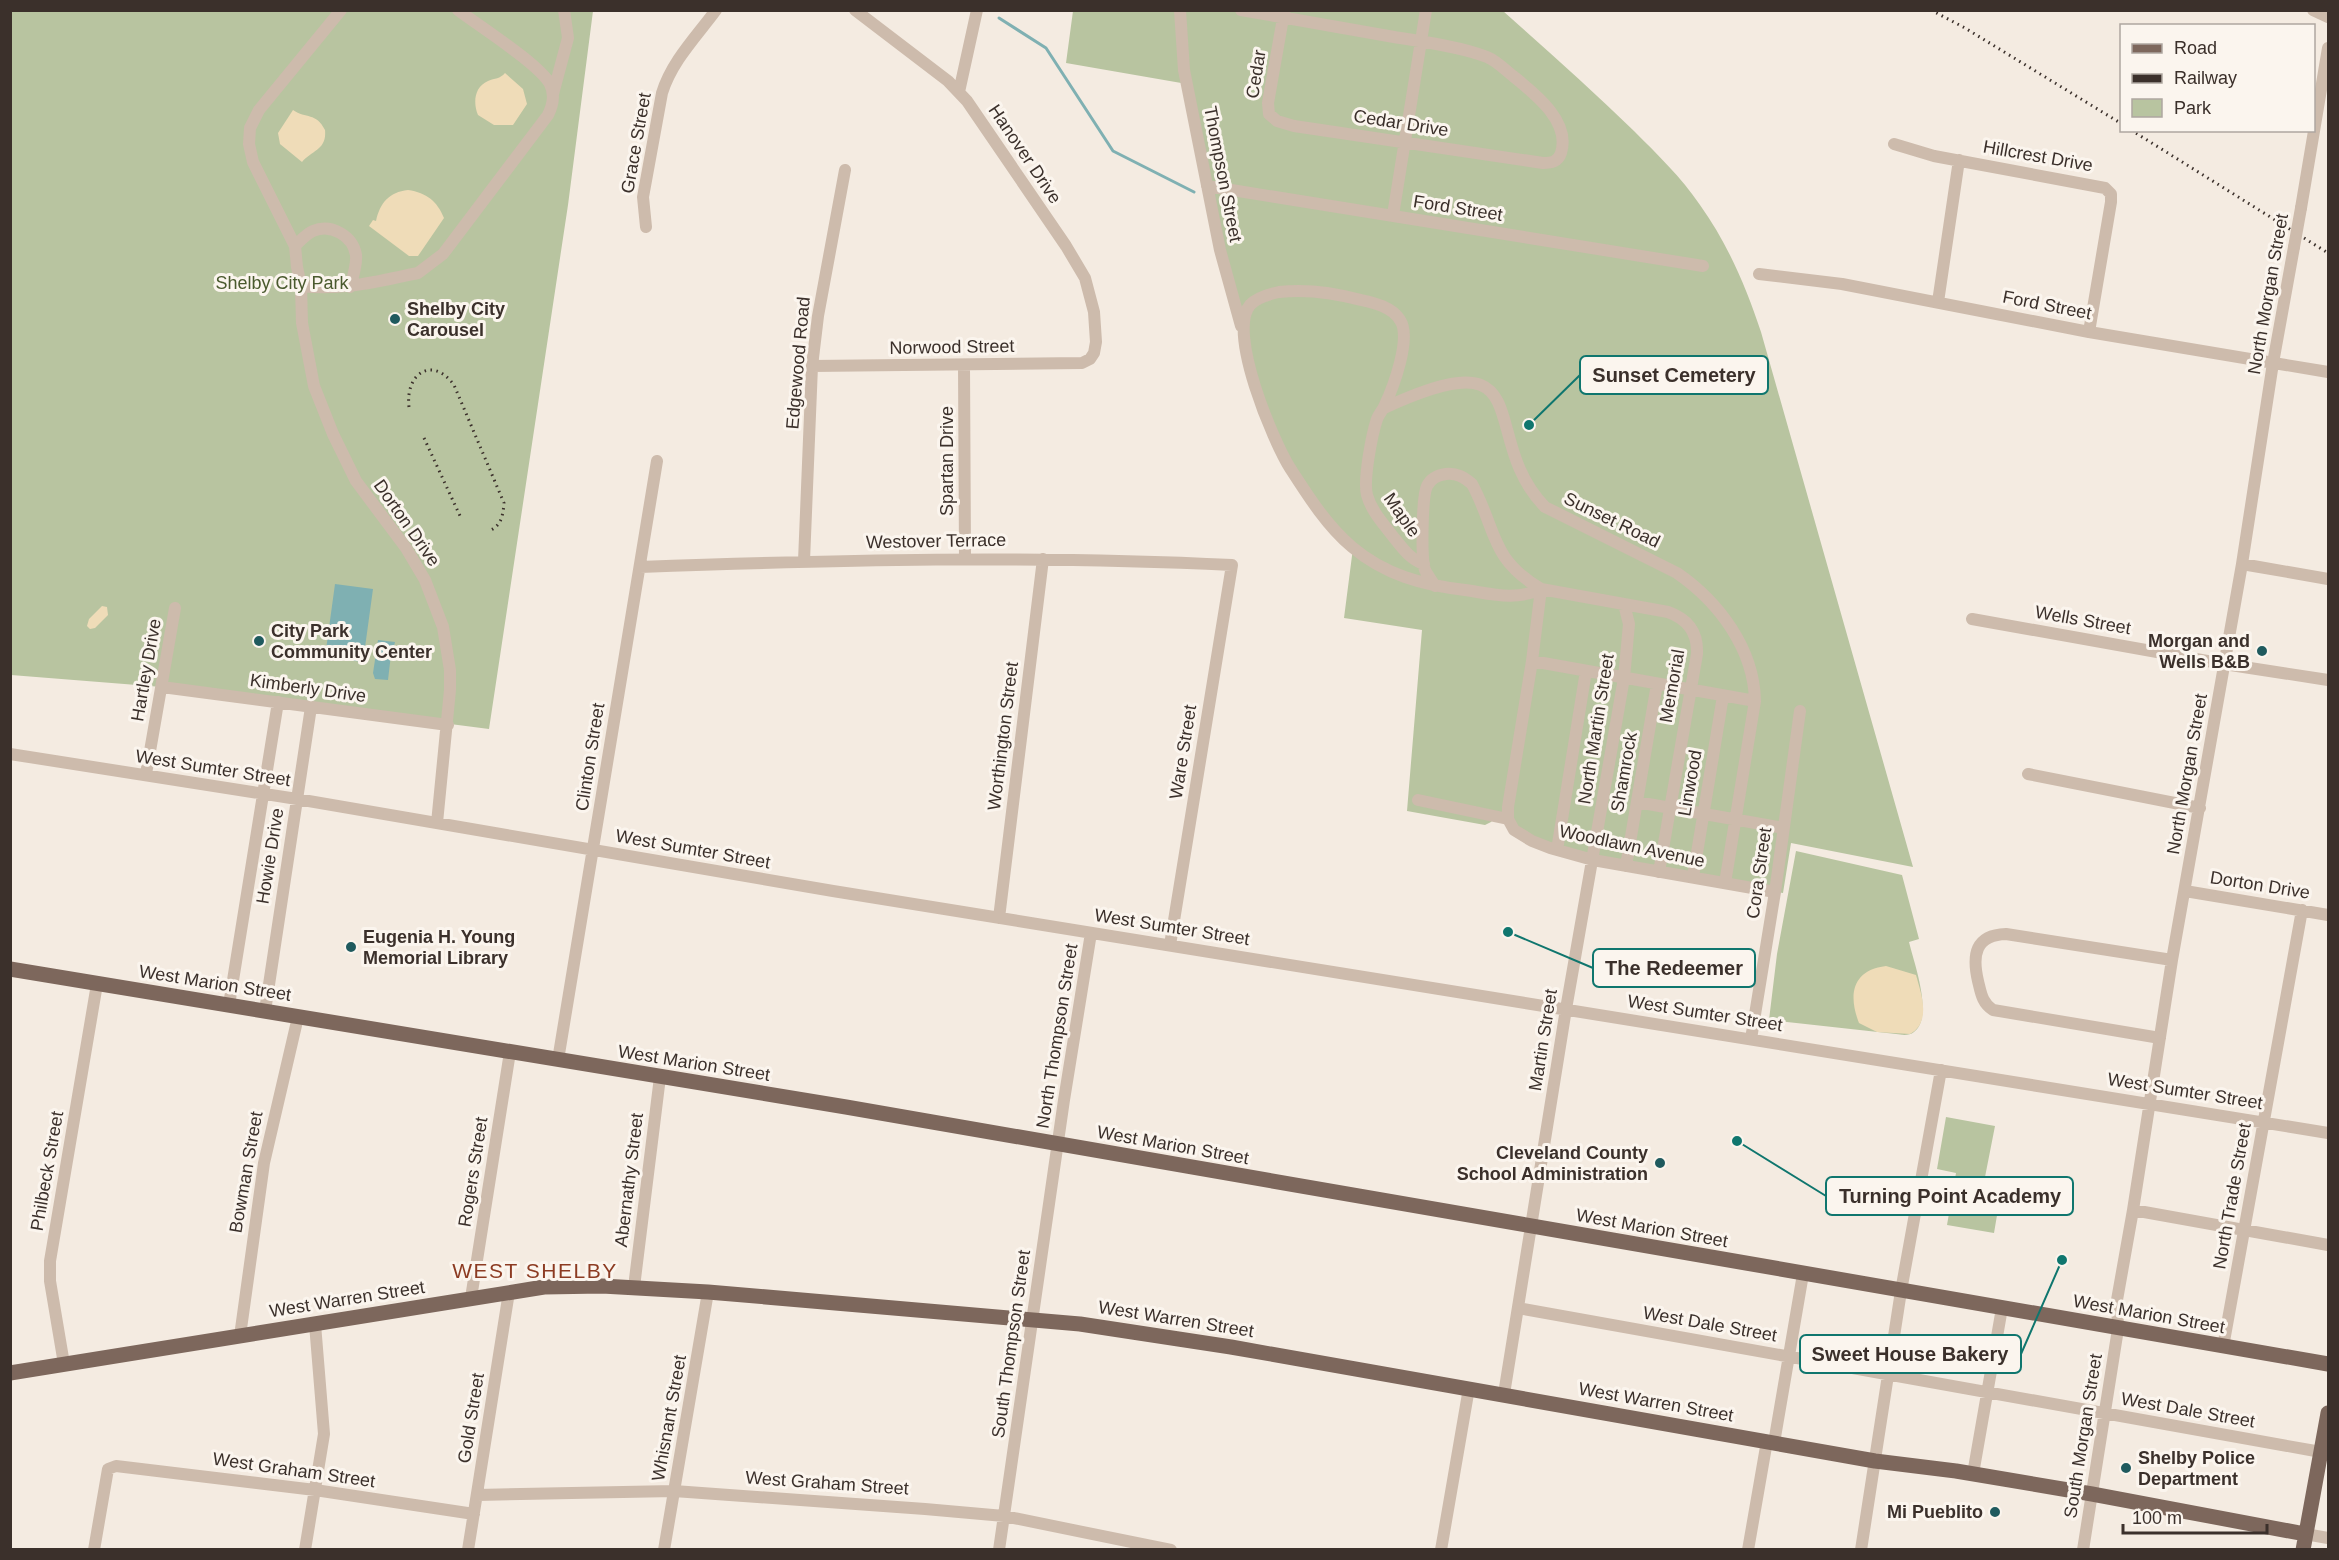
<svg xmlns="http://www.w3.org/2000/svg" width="2339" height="1560" viewBox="0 0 2339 1560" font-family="Helvetica,sans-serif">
  <rect width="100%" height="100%" fill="#f4ebe1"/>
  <path fill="#b8c4a0" d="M10,11h583l-25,194 -79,524 -327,-42 -151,-12z
    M1073,11h430c44,39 88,78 131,120 23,23 47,46 66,74 28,39 46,82 61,127l152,535 -122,-24 -8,50 -190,-33 -43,-12 -54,-32 -5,6 -6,3 -78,-14 15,-181 -78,-12 9,-70 -39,-44 -57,-109 -70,-311 -121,-21z
    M1796,851l106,24 17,64 -10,3c5,21 25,75 5,90 -5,4 -12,3 -18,2l-127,-14 8,-66z
    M1946,1117l49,9 -10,51 18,3 -9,53 -47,-8 9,-52 -19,-4z"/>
  <path fill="#efdcb8" d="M505,73l18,16 4,15 -14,21h-19l-16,-10c-5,-12 -4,-28 10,-34 7,-3 12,-2 17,-8z
    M293,110c13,9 23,2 32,20 2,20 -13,20 -23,32l-22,-18 -2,-11z
    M408,190c19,3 29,11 36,28l-26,38h-9l-40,-30 4,-6 3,1c4,-18 13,-29 32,-31z
    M102,606l5,1 1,8 -13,13 -5,1 -3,-3 2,-7z
    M1886,966l30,9c5,18 16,47 -6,59l-33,-2 -18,-9c-11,-28 -7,-53 27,-57z"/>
  <path fill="#7fb0b2" d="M335,584l38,5 -10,73 -38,-5z
    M378,640l17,2 -1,4h-2l-4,34 -13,-1 -2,-6z"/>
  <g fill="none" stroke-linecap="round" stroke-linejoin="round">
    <path stroke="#7fb0b2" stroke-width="3" d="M999,18l47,30 67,103 81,41"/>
    <path stroke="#cdbbac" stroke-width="12" d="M341,10l-82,100 -9,18 -1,16 4,18 42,84 2,21 4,19 1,37 12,63 19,48 23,47 50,67 19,32 18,47 7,43v20l-13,133
      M1180,10l4,60 36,180 21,76
      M1241,10c51,9 102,18 153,27 26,4 69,10 93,20 10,4 18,13 26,19 21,17 58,45 48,77 -3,9 -10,10 -18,10l-249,-37 -17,-5 -8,-7 -1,-11 15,-85 2,-8
      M2313,10l15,7
      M959,92l18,-82
      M553,94l15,-56 -4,-28
      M1894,144l40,12 171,32 6,6v8l-22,130
      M1207,186l496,80
      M2301,208l27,-160
      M1393,215l33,-205
      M646,227l-3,-30 19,-104c10,-32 34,-56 54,-83
      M295,246c5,-5 11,-12 18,-15 18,-8 40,5 43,24 1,11 -3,21 -6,32
      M1759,274l83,10 247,48 239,40
      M301,286c42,5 77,-5 117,-13l25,-19 105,-139c5,-10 7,-21 2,-31 -11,-20 -71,-58 -92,-74
      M1938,302l21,-142
      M964,365l1,193
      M812,366l270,-3 8,-4 4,-6 2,-11 -2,-30 -9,-34 -19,-32 -99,-145 -19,-20 -93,-71
      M1384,408c160,-74 92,29 161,99l132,66c42,29 77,76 78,128l-30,182
      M804,561l8,-195 6,-50 27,-146
      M1424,564c-15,-5 -23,-18 -33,-30 -9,-12 -20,-24 -24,-39 -4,-15 5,-61 10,-76 2,-5 5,-8 7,-12 9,-19 28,-69 16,-87 -8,-13 -25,-17 -39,-20 -26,-7 -56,-11 -82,-8 -9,2 -23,6 -29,13 -23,27 23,136 40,163 18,28 37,58 62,79 33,28 71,38 113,43 27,4 51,11 76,-1
      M2242,564l86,15
      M640,567c197,-7 394,-12 592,-2l-62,380
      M1435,586c-3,-5 -7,-10 -10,-16 -4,-11 -3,-74 2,-84 4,-8 11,-11 19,-12 11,-1 18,3 26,10 25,46 17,74 69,105l127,23c20,7 30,21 29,42l-38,218
      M1541,589l-9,72 -24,146v12l6,11 18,11 18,7 43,12 182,32
      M1972,619l252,45 104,16
      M1532,661l223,40
      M162,687l286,38
      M10,754l287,45 536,92 1495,242
      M146,774l29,-166
      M2028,774l172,34
      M1418,800l90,19
      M1637,802l146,26
      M1557,850l29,-179
      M1626,866l31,-182
      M1693,877l30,-181
      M2185,891l143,24
      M999,918l44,-359
      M229,1005l49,-303
      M265,1011l46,-304
      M2160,1038l-167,-28c-11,-7 -12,-17 -15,-29 -6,-26 -3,-46 28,-47l166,26
      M1751,1039l24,-147 25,-181
      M558,1060l99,-599
      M2133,1210l195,35
      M634,1287l26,-210
      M471,1298l39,-246
      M1518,1308l803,144
      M240,1336l24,-173 34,-146
      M2223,1347l79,-437
      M64,1364l-14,-83v-20l47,-277
      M1504,1394l62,-385 58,-331 5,-54 -5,-20
      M1774,1443l29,-169
      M1973,1474l29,-166
      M477,1495l197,-4 251,18 79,7 167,34
      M2305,1534l23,4
      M94,1550l14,-81 8,-3 199,24 159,24
      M305,1550l19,-116 -9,-110
      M468,1550l41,-258
      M664,1550l44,-258
      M999,1550l65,-450 27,-167
      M1441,1550l28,-162
      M1748,1550l19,-109
      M1861,1550l40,-259 40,-221
      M2083,1550l35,-221 -1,-29 16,-90 39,-250 70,-396 31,-201 21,-116"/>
    <path stroke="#7d675c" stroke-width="15" d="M10,969l836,138 1482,257
      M10,1373l534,-86 58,-1 106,6 372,32 151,23 644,114 81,10 136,23 213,40
      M2303,1550l25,-137"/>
    <path stroke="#3b302b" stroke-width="3" stroke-dasharray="1.5 4.5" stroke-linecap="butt" d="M1931,10l34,18 157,96
      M2131,130l197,123
      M409,407c-4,-33 23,-52 45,-22l50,118c-1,13 -3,24 -16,28
      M424,438l37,80"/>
    <path stroke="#cdbbac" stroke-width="12" d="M2294,247l7,-39"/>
  </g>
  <g fill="#1f5a5e" stroke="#fbf5ee" stroke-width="2">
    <circle cx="395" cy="319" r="6"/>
    <circle cx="259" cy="641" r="6"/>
    <circle cx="2262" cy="651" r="6"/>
    <circle cx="351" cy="947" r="6"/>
    <circle cx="1660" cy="1163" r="6"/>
    <circle cx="2126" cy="1468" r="6"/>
    <circle cx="1995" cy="1512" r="6"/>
  </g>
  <g text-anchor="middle" stroke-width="6" stroke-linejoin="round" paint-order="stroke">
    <g font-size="18" fill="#3b302b" stroke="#fbf5ee">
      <text transform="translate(1256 74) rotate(-81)" y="6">Cedar</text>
      <text transform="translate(1401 123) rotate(9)" y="6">Cedar Drive</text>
      <text transform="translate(636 143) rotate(-80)" y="6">Grace Street</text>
      <text transform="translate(1025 154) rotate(56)" y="6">Hanover Drive</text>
      <text transform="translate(2038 156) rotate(10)" y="6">Hillcrest Drive</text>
      <text transform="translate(1223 174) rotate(79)" y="6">Thompson Street</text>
      <text transform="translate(1458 208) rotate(9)" y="6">Ford Street</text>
      <text transform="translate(2268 294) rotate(-80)" y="6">North Morgan Street</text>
      <text transform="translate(2047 305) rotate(11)" y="6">Ford Street</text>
      <text transform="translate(952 347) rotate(-1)" y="6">Norwood Street</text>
      <text transform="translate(798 363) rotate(-85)" y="6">Edgewood Road</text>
      <text transform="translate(947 461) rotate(-90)" y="6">Spartan Drive</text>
      <text transform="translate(1402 515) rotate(55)" y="6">Maple</text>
      <text transform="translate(1612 520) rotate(26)" y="6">Sunset Road</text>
      <text transform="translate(407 523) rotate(55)" y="6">Dorton Drive</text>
      <text transform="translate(936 541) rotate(-1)" y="6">Westover Terrace</text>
      <text transform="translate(2083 620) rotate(10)" y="6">Wells Street</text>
      <text transform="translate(146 670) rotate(-80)" y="6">Hartley Drive</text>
      <text transform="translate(1672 686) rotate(-80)" y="6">Memorial</text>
      <text transform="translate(308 688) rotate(8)" y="6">Kimberly Drive</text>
      <text transform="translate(1596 729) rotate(-81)" y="6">North Martin Street</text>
      <text transform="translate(1003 736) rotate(-83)" y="6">Worthington Street</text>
      <text transform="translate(1183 752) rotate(-81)" y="6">Ware Street</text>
      <text transform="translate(590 757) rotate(-81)" y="6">Clinton Street</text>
      <text transform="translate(213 768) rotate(9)" y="6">West Sumter Street</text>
      <text transform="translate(1624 772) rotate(-80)" y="6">Shamrock</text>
      <text transform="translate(2187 774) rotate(-80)" y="6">North Morgan Street</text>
      <text transform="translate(1690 783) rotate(-80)" y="6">Linwood</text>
      <text transform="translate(1632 846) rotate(12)" y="6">Woodlawn Avenue</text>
      <text transform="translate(693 849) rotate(10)" y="6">West Sumter Street</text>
      <text transform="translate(270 856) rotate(-81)" y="6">Howie Drive</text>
      <text transform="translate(1759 873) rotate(-82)" y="6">Cora Street</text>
      <text transform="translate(2260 885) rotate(9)" y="6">Dorton Drive</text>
      <text transform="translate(1172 927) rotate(9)" y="6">West Sumter Street</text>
      <text transform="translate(215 983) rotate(9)" y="6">West Marion Street</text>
      <text transform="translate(1705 1013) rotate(9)" y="6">West Sumter Street</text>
      <text transform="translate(1057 1036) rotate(-81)" y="6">North Thompson Street</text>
      <text transform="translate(1543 1040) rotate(-81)" y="6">Martin Street</text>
      <text transform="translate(694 1063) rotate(9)" y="6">West Marion Street</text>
      <text transform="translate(2185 1091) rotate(9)" y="6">West Sumter Street</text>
      <text transform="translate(1173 1145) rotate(10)" y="6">West Marion Street</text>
      <text transform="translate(47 1171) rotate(-80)" y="6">Philbeck Street</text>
      <text transform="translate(246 1172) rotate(-80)" y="6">Bowman Street</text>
      <text transform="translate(473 1172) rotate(-81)" y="6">Rogers Street</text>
      <text transform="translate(629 1180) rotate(-83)" y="6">Abernathy Street</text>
      <text transform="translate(2232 1196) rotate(-80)" y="6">North Trade Street</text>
      <text transform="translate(1652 1228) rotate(10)" y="6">West Marion Street</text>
      <text transform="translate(347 1299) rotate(-9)" y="6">West Warren Street</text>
      <text transform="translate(2149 1314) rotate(10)" y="6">West Marion Street</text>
      <text transform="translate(1176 1319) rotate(9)" y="6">West Warren Street</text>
      <text transform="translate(1710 1324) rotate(10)" y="6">West Dale Street</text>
      <text transform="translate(1011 1344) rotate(-82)" y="6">South Thompson Street</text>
      <text transform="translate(1656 1402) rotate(10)" y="6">West Warren Street</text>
      <text transform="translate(2188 1410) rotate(10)" y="6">West Dale Street</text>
      <text transform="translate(471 1418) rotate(-81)" y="6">Gold Street</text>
      <text transform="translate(669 1418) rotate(-80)" y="6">Whisnant Street</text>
      <text transform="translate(2083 1436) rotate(-81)" y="6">South Morgan Street</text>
      <text transform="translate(294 1470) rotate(8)" y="6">West Graham Street</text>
      <text transform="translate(827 1483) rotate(4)" y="6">West Graham Street</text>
    </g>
    <g font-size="18" fill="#4a5a2e" stroke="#fbf5ee">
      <text x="282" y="289">Shelby City Park</text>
    </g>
    <g font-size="18" font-weight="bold" fill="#3b302b" stroke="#fbf5ee" text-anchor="start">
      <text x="407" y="315">Shelby City<tspan x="407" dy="21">Carousel</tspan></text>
      <text x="271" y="637">City Park<tspan x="271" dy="21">Community Center</tspan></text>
      <text x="2250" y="647" text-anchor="end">Morgan and<tspan x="2250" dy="21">Wells B&amp;B</tspan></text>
      <text x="363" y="943">Eugenia H. Young<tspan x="363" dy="21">Memorial Library</tspan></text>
      <text x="1648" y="1159" text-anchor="end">Cleveland County<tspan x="1648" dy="21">School Administration</tspan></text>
      <text x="2138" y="1464">Shelby Police<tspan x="2138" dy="21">Department</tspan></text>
      <text x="1983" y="1518" text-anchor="end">Mi Pueblito</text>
    </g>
    <g font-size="21" letter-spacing="1.5" fill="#8c3b22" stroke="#fbf5ee">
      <text x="535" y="1278">WEST SHELBY</text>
    </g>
  </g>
  <path fill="none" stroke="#0f766e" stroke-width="2" d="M1529 425L1580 375M1508 932L1593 968M1737 1141L1826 1196M2062 1260L2021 1354"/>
  <g fill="#0f766e" stroke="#fbf5ee" stroke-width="2">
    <circle cx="1529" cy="425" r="6"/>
    <circle cx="1508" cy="932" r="6"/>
    <circle cx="1737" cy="1141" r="6"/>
    <circle cx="2062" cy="1260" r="6"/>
  </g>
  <g fill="#fbf5ee" stroke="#0f766e" stroke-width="2">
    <rect x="1580" y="356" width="188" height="38" rx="6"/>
    <rect x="1593" y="949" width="162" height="38" rx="6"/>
    <rect x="1826" y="1177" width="247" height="38" rx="6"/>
    <rect x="1800" y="1335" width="221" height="38" rx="6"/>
  </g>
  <g font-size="20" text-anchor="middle" font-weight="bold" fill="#3b302b">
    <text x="1674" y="382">Sunset Cemetery</text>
    <text x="1674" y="975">The Redeemer</text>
    <text x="1950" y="1203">Turning Point Academy</text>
    <text x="1910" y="1361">Sweet House Bakery</text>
  </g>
  <rect width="2339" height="1560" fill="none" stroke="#3b302b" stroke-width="24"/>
  <rect x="2120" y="24" width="195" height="108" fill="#fbf5ee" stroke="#aea6a0" stroke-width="1.5"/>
  <rect x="2132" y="44" width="30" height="9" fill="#7d675c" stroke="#aea6a0" stroke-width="1.5"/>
  <text x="2174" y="54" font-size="18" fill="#3b302b">Road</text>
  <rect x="2132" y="74" width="30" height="9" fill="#3b302b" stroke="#aea6a0" stroke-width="1.5"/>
  <text x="2174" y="84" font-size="18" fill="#3b302b">Railway</text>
  <rect x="2132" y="99" width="30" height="18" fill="#b8c4a0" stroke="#aea6a0" stroke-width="1.5"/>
  <text x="2174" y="114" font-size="18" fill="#3b302b">Park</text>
  <path d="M2123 1524v9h144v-9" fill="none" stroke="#3b302b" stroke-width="3"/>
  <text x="2132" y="1524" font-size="18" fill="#3b302b" stroke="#fbf5ee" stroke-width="4.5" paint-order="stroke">100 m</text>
</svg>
